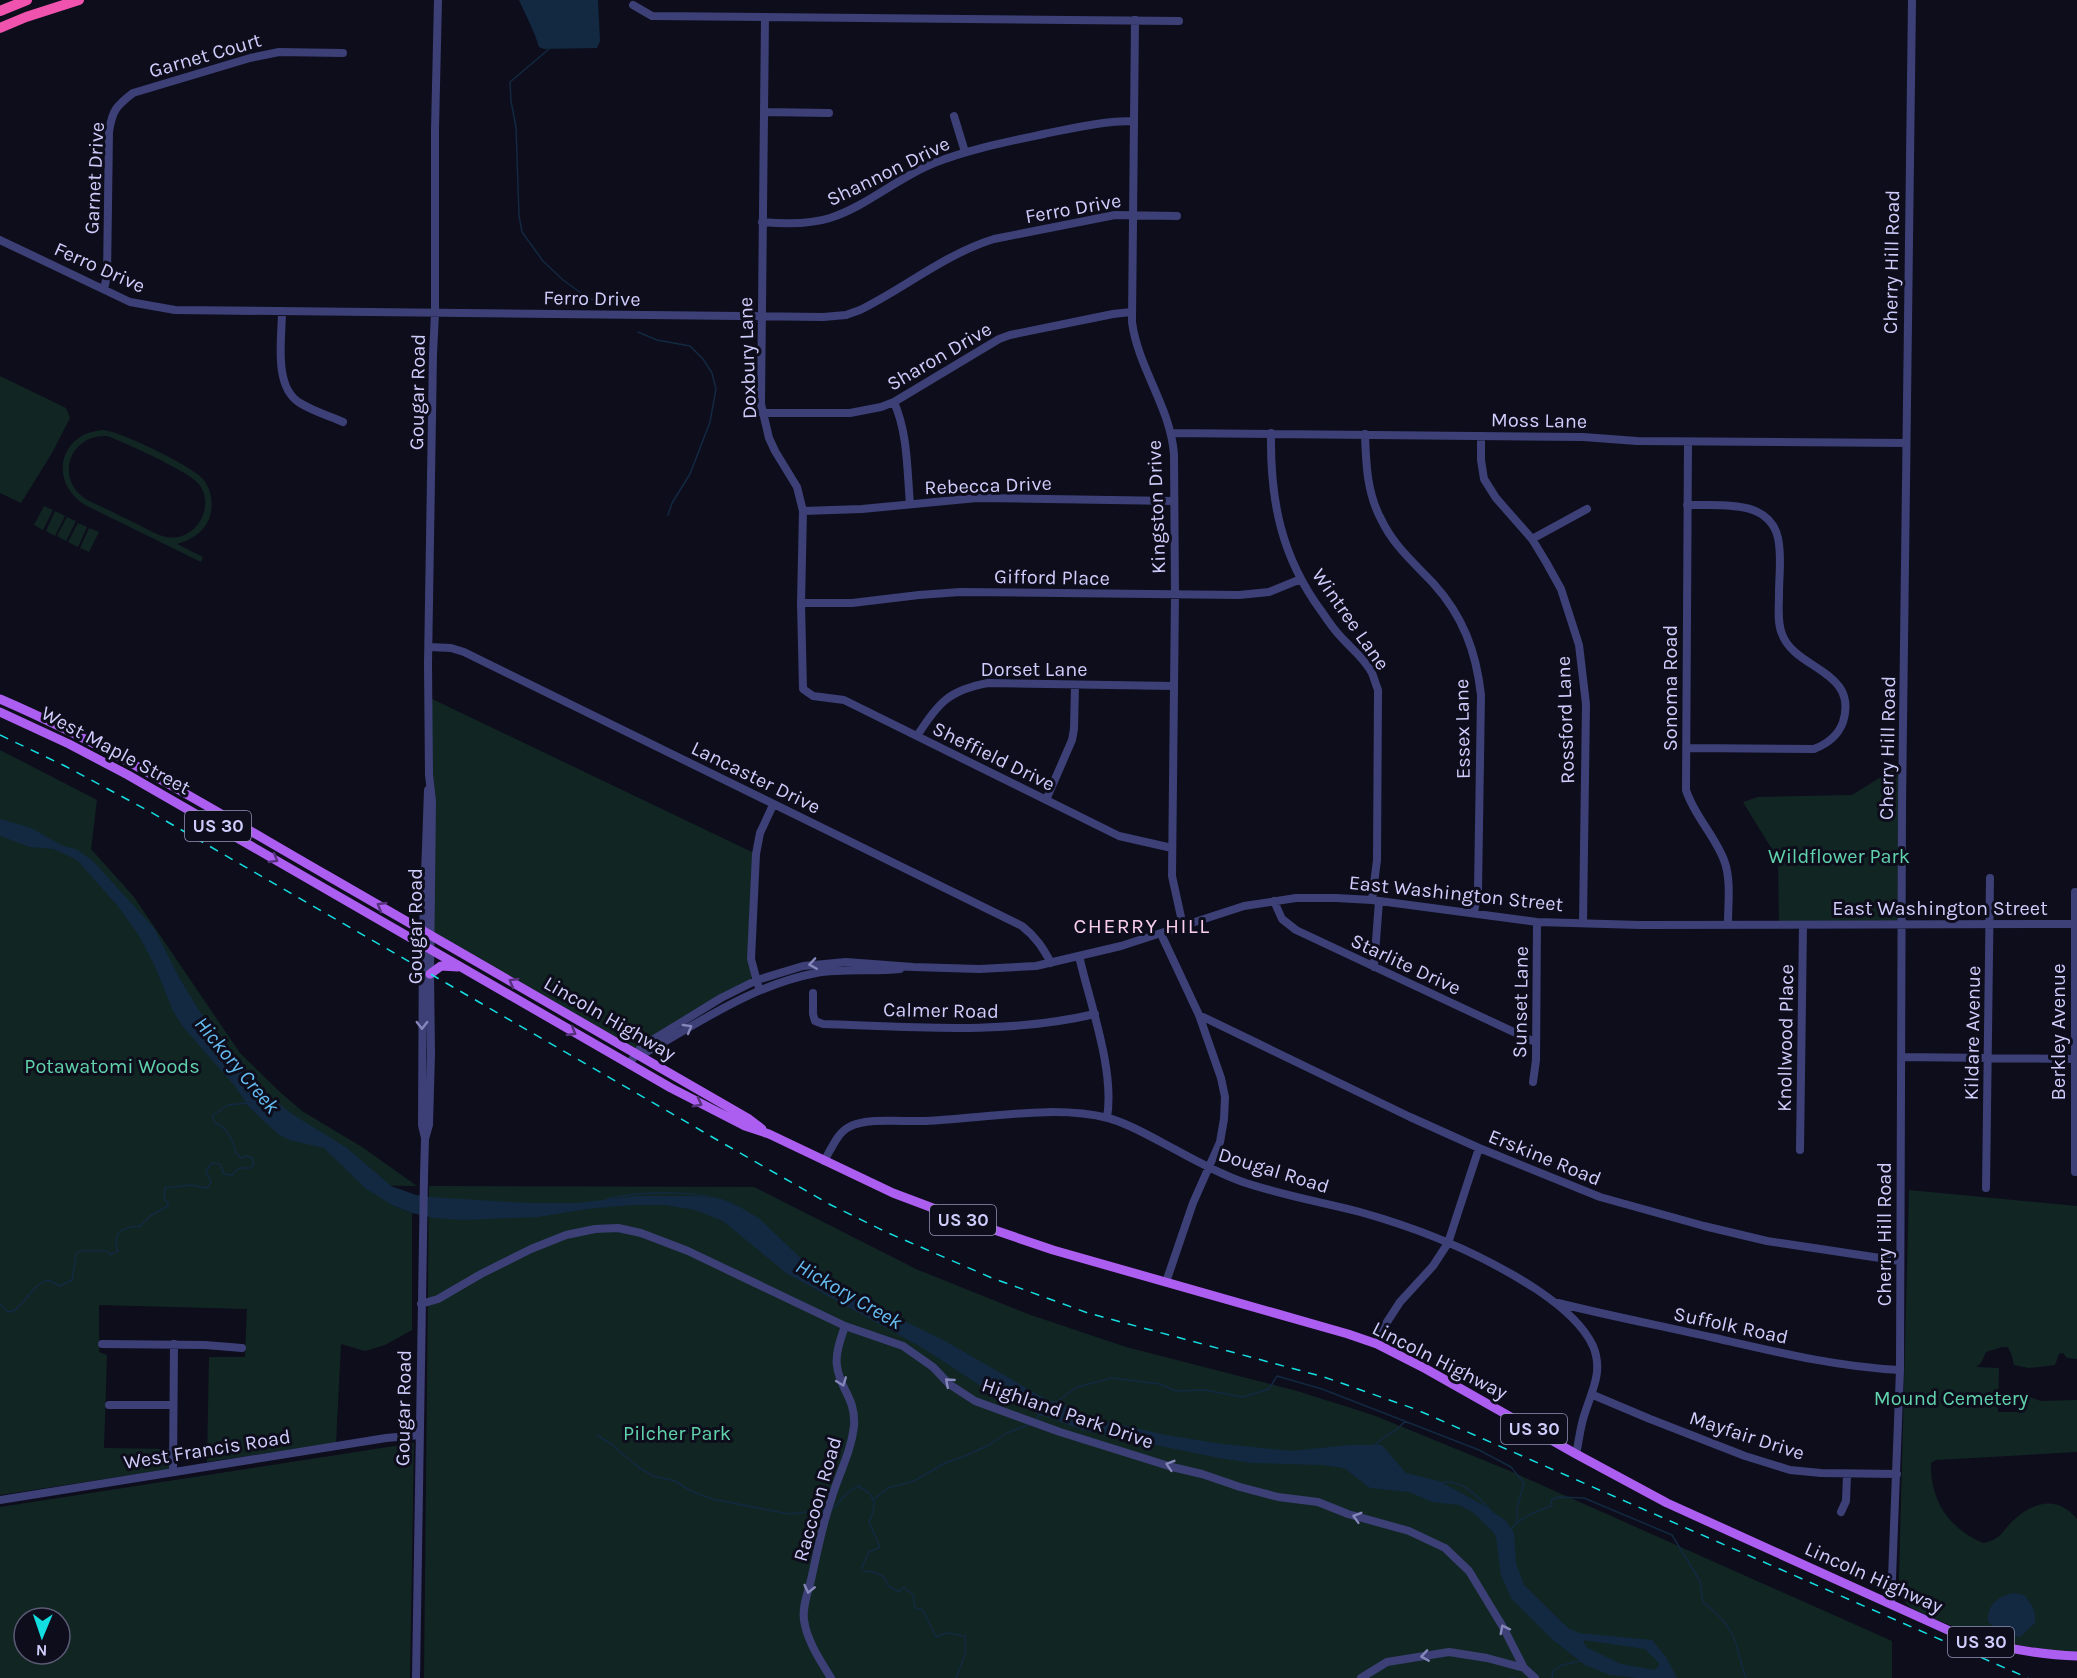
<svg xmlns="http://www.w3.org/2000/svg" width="2077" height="1678" viewBox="0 0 2077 1678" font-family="Karla,sans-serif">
  <rect width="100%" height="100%" fill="#0e0d1c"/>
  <path fill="#112623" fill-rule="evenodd" d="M0,376l66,32 4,10 -18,35 -31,50 -21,-10z
    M103,430c17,1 89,36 100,49 9,11 11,27 6,40 -6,14 -18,21 -32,25l26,13 -2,5 -116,-57c-37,-23 -26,-72 18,-75zM107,436c15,5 80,35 90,46 21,22 -1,61 -31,55 -9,-2 -17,-7 -25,-11 -18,-9 -36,-18 -54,-26 -33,-20 -18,-66 20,-64z
    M44,506l9,4 -10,20 -9,-5z
    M55,511l10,5 -10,20 -9,-5z
    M67,517l9,4 -10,20 -9,-5z
    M78,523l9,4 -9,20 -10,-5z
    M89,528l10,4 -10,20 -9,-4z
    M430,698l324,155 -2,125 -115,72 -204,-116z
    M0,750l97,50 -6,49 43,48 106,156 41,40 21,18 60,36 55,39 -54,-1 31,21 18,7v117l-27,15 -20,6 -24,-7 -5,99 -129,19 2,-105h36l2,-48 -148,-4v47l8,3 -3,93 66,1v20l-170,26z
    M1902,764l-3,159 -120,-1 -1,-63 -35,-57 15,-5 94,-2z
    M429,1186l325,1 162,82 112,45 98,33 171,44 76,24 137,56 382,170v37h-1468z
    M1909,1190l168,16v153l-10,-1 -4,-5 -4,1 -4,11 -26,3 -15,-3 -2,-9 -4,-9h-6l-16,5 -5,11 -5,4 23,1 -1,44h21l10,-15 12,4 36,-1v52l-141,8 -5,3c-1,37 17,65 52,80 19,-3 19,-13 33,-25 21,-18 43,-21 61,1v134c-57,-5 -112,-18 -164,-44 -12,-8 -13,-16 -14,-30z
    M414,1443l-4,235h-410v-171zM24,1618h36v36h-36z"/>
  <path fill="#122941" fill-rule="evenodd" d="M519,0h79l2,41 -3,7 -53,1 -5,-2c-5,-17 -13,-31 -20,-47z
    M0,819l31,9 32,18 13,3 17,12 61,67 26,51 20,33 64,80 28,22 55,34 44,38 25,9 14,2 98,6h49l59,-7h60l25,3 19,8 20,12 50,48 34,24 101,50 104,60h9l6,5 40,15 62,14 57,9 69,7 56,-6h34l24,28 33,8 46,25 21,15 8,12 2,30 8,22 44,43 11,5 73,7 14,17 11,21h-39l-28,-3 -25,-10 -32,-25 -42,-42 -10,-23 -5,-38 -3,-5 -19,-19 -15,-8 -27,-3 -23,-10 -39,-4 -26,-20 -21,-3 -71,-2 -33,-5 -137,-28 -37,-14h-6l-5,-5 -36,-14 -77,-50 -135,-74 -63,-52 -28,-11 -30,-5h-35l-43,4 -49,8 -75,3 -29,-2 -22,-5 -18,-7 -28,-17 -42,-41 -35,-8 -11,-6 -29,-27 -15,-22 -51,-58 -10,-16 -19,-47 -16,-30 -21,-29 -40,-45 -23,-11 -24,-2 -30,-11zM1583,1640l62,9 15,15 -5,6 -34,-6 -35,-17z
    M2013,1593l11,2c8,10 12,15 11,28l-15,14 -19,-4 -13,-11c-1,-18 10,-25 25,-29z"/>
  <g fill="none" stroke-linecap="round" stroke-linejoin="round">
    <path stroke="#122941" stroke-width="1.5" d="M549,49l-39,33 1,19 5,26 3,89 3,16 21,29 20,19 25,18 15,5
      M638,332l19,8 33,6 13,13 9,14 4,16 -6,33 -20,52 -18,29 -4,12
      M607,1199c34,-8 94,-10 125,5
      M0,1304l7,7 5,1c16,-10 18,-26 36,-32l12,6 12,-6 4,-26 4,-3h28l2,4 8,-4c-7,-19 5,-24 22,-25l10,-10 18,-10v-3l-4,-4 1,-11 26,-3 16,3 4,-6 -5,-11 6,-8 8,1 4,10 8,1 7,-7h11l4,-3 -2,-7 -6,-2 -5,2 -5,-5c-3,-12 -8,-26 -21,-30l-3,-7 16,-11 20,-2
      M1058,1401l19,-14 35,-9 48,6 16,7 28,-1 39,7 26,-8 8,-13 45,13 157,61 32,17 13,16 -7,25v14
      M1037,1419l2,-3
      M597,1435l14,9 26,22 16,10 22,5 16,10 21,8 77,15 35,-4
      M1375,1445c10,-11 19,-10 30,-24
      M1442,1483c18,-6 39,16 50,29
      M874,1499l14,-11 26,-7 31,-18 20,-7 24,-11 18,-12 24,-9
      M832,1510l14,-16 12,-8c19,9 19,19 11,36l11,25 -11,5 -8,17
      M1512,1528c10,-12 26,-17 40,-22l-1,-6 8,-3 25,1 88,37 28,46 3,21c17,14 30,26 35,49 3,10 4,18 8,27
      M863,1571l11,1 10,5 5,10 10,5 5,-5 9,8 2,13 8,2 13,27 10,-4 19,3v19l-9,23
      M1509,1678h7
      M1552,1678l1,-7 9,-6 18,-4"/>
    <path stroke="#3c4077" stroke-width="8" d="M633,5l19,11 527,5
      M765,17l-4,387 8,34 6,13 22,36 6,24 -2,92 2,86 10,7 31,4 275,136 53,12
      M1135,20l-3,302c6,46 38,84 42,132l1,141 -3,281 11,50
      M764,112l65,1
      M954,116l11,36
      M762,222c22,2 46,3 68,-4 37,-12 67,-40 104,-55 36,-14 72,-21 110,-29 30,-6 59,-13 90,-13
      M0,240l130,62 45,8 648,7 23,-2 14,-5c45,-22 85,-56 134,-71l121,-24 62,1
      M104,289l3,-13 2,-144c3,-21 7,-26 24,-39l117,-35 29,-6 64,1
      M282,311c0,27 -9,76 18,92 13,8 29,13 43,19
      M894,402c14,32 13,68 16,102
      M762,413h88l31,-6 13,-5 105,-63 11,-4 103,-21 18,-2
      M1172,433l411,4 54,4 268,2
      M1271,433c-1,67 10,124 51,179 6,9 12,18 20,26 10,11 23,21 30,35 2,5 4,12 6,17l-1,170 -5,40
      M1365,434c1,30 2,59 16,85 12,26 33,44 52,64 30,33 43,68 48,112l-3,196 -4,21
      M1481,436v24l3,19 12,19 36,41 14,23 15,27 18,56 7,59 -3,218
      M1688,442l-2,348c8,26 31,48 39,73 6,18 3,41 3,60
      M803,511l59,-2 115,-11 197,3
      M1532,539l55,-30
      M801,603h51l67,-8 41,-3 279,3 30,-3 32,-13
      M429,647l22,1 13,4 558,274c14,11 21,22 29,37
      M917,736c21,-33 32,-46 71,-53l185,3
      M1687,748l127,1c13,-5 24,-13 29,-27 16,-52 -48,-52 -61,-88 -5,-12 -3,-27 -3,-41 0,-17 3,-37 -1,-55 -9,-40 -60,-32 -91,-33
      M1046,800l26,-60 2,-11 1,-44
      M1274,901l8,18 14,11 239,112
      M1161,934l38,81 22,63 4,19 -1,22 -4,23 -27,61 -27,79
      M1079,956c11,48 36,114 28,162
      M1374,967l5,-66
      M758,985l-7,-26 5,-105 4,-21 13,-28
      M813,993v21l2,7 8,3c91,3 182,11 272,-10
      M1199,1015l211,102 69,31 121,49 104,29 63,15 133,20
      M637,1054l8,-1c55,-31 108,-68 171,-80 28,-5 56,-1 84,-4
      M1901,1057l176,2
      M629,1064l12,-17 80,-49 36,-18 46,-14 43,-4 67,5 66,2 57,-3 85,-20 123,-40 52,-8h40l36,2 165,22 103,3 437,-1
      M1533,1082l3,-22 1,-138
      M425,1138l-3,-13 1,-194 5,-141
      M1800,1150l3,-225
      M824,1161c7,-11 13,-28 25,-34 18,-10 56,-5 76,-6 58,-2 128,-17 183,-3 19,5 36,15 53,24 27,14 53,30 82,40 38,13 78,20 117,30 61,17 122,42 176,77 21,14 46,33 57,57 11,26 -2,46 -9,70 -4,12 -5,25 -8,38
      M2075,1172v-280
      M1986,1188l4,-310
      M1558,1303c52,13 104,23 157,35 61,14 122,29 185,32
      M421,1304l17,-5 43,-25 50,-25 35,-14 29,-6 23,-1 23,5 47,18 157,75 58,20 30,21 16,17 26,17 85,31 112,35 30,7 38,13 38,10 40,5 30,12 61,17 36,17 24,23 34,56 21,41 11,10
      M102,1344l103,1 37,3
      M1377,1344l10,-22 13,-20 33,-36 15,-23 31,-95
      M1593,1395l57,24 95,37 45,14 31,3 76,1
      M109,1405h64
      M173,1471l1,-127
      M0,1500l386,-62 33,-3
      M1841,1512l5,-11 1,-27
      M1891,1604l9,-234 2,-565 10,-805
      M416,1678l8,-502 1,-37 4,-14 2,-71 -1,-80 2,-173 -3,-26 -1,-111 5,-310 2,-41v-184l3,-129
      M831,1678c-11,-18 -24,-37 -27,-58 -2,-13 4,-28 7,-40 6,-27 11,-54 20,-80 7,-25 20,-47 23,-74 2,-28 -14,-36 -17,-60 -2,-13 4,-28 8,-40
      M1361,1678l26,-16 62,-10 38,6 37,10"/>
    <path stroke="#ac5ef0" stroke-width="9" d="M0,699c114,49 220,115 328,177 140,81 280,162 421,243l13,10
      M0,712l69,32 59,31 543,313 74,38 24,8 124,59 69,26 91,31 295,84 29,10 49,25 150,85 91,49 294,133c38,11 76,19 116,20
      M430,974l11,-8 17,1"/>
    <path stroke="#f053ad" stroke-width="10" d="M0,11l27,-11
      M0,28l26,-11 53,-17"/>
    <path stroke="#14dfe0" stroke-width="1.5" stroke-dasharray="9 8" stroke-linecap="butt" d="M0,735l65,31 82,44 579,335 105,60 55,27 106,46 96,35 236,64 91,32 613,269"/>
  </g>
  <defs><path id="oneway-chevron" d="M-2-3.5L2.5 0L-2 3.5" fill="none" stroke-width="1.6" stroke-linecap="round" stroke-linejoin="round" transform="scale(1.5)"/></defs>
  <g stroke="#55317b">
    <use href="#oneway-chevron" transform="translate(274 859) rotate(30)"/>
    <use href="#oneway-chevron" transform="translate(381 906) rotate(-150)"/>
    <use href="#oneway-chevron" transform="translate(513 982) rotate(-150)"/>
    <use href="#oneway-chevron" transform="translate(572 1032) rotate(30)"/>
    <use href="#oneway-chevron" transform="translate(698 1103) rotate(28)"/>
  </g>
  <g stroke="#8586b9">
    <use href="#oneway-chevron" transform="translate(813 964) rotate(171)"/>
    <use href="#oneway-chevron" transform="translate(422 1025) rotate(90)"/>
    <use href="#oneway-chevron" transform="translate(688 1028) rotate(-30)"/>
    <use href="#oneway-chevron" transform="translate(842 1382) rotate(69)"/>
    <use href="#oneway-chevron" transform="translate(949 1382) rotate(-139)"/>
    <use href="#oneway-chevron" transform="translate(1170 1465) rotate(-163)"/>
    <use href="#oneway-chevron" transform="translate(1357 1517) rotate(-164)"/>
    <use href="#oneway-chevron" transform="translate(809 1589) rotate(103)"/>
    <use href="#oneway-chevron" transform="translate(1504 1629) rotate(-117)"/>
    <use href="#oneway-chevron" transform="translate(1425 1656) rotate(171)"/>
  </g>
  <g text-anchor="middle" stroke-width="6" stroke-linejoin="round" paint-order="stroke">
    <g fill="#0e0d1c" stroke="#9493b8" stroke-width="1.5">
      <rect x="185" y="811" width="66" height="30" rx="4.5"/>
      <rect x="930" y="1205" width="66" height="30" rx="4.5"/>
      <rect x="1501" y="1414" width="66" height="30" rx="4.5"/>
      <rect x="1948" y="1627" width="66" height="30" rx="4.5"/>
    </g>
    <g font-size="18" font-weight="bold" fill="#cecdfb">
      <text x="218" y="832">US 30</text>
      <text x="963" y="1226">US 30</text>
      <text x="1534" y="1435">US 30</text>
      <text x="1981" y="1648">US 30</text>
    </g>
    <g font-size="20" fill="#cecdfb" stroke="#0e0d1c">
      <text transform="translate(205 55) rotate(-16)" y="7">Garnet Court</text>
      <text transform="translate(888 171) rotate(-26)" y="7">Shannon Drive</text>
      <text transform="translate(94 178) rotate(-87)" y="7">Garnet Drive</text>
      <text transform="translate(1073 208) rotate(-10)" y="7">Ferro Drive</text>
      <text transform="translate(1891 262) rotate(-89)" y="7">Cherry Hill Road</text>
      <text transform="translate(100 267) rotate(24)" y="7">Ferro Drive</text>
      <text transform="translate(592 298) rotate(1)" y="7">Ferro Drive</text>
      <text transform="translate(939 356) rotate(-30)" y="7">Sharon Drive</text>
      <text transform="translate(747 358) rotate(-92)" y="7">Doxbury Lane</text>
      <text transform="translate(417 392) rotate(-89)" y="7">Gougar Road</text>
      <text transform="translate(1539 420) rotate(1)" y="7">Moss Lane</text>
      <text transform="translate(988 485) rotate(-2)" y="7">Rebecca Drive</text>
      <text transform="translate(1156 507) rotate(-92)" y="7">Kingston Drive</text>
      <text transform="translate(1052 577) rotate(1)" y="7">Gifford Place</text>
      <text transform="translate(1351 619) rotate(55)" y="7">Wintree Lane</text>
      <text x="1034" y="676">Dorset Lane</text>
      <text transform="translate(1670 688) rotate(-90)" y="7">Sonoma Road</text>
      <text transform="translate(1565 720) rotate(-92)" y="7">Rossford Lane</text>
      <text transform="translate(1462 729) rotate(-91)" y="7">Essex Lane</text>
      <text transform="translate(1887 748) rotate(-89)" y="7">Cherry Hill Road</text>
      <text transform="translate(116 750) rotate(28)" y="7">West Maple Street</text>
      <text transform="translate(994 756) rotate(26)" y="7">Sheffield Drive</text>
      <text transform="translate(756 777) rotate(26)" y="7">Lancaster Drive</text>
      <text transform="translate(1456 893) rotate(6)" y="7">East Washington Street</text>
      <text x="1940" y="915">East Washington Street</text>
      <text transform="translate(415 926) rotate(-90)" y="7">Gougar Road</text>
      <text transform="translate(1406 964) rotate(25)" y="7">Starlite Drive</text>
      <text transform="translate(1520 1002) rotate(-89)" y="7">Sunset Lane</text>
      <text transform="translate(941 1010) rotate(1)" y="7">Calmer Road</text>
      <text transform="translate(610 1018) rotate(30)" y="7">Lincoln Highway</text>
      <text transform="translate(2058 1032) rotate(-90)" y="7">Berkley Avenue</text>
      <text transform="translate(1972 1033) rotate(-89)" y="7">Kildare Avenue</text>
      <text transform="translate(1785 1038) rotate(-89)" y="7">Knollwood Place</text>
      <text transform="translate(1545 1157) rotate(22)" y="7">Erskine Road</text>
      <text transform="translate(1274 1170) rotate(17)" y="7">Dougal Road</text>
      <text transform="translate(1884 1234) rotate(-90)" y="7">Cherry Hill Road</text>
      <text transform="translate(1731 1325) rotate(12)" y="7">Suffolk Road</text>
      <text transform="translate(1440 1360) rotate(27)" y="7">Lincoln Highway</text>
      <text transform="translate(403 1408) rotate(-89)" y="7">Gougar Road</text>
      <text transform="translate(1068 1413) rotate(19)" y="7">Highland Park Drive</text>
      <text transform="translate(1747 1435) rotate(18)" y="7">Mayfair Drive</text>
      <text transform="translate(207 1449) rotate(-9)" y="7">West Francis Road</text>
      <text transform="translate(817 1499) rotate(-74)" y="7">Raccoon Road</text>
      <text transform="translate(1874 1577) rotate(24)" y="7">Lincoln Highway</text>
    </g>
    <g font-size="20" fill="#61d3ac" stroke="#0e0d1c">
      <text x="1839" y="863">Wildflower Park</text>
      <text x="112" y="1073">Potawatomi Woods</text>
      <text x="1951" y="1405">Mound Cemetery</text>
      <text x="677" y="1440">Pilcher Park</text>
    </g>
    <g font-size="21" letter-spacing="1.5" fill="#fbcfef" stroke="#0e0d1c">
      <text x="1142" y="933">CHERRY HILL</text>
    </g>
    <g font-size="21" font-style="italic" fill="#65bdf1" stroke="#0e0d1c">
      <text transform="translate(237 1065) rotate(50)" y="7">Hickory Creek</text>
      <text transform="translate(849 1294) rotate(30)" y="7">Hickory Creek</text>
    </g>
  </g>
  <g transform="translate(42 1636) rotate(182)"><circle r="28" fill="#0e0d1c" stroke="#5b5a75" stroke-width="1.5"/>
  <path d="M0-4.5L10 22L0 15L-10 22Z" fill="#14dfe0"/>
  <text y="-9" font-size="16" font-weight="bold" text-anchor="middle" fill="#cecdfb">N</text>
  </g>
</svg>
